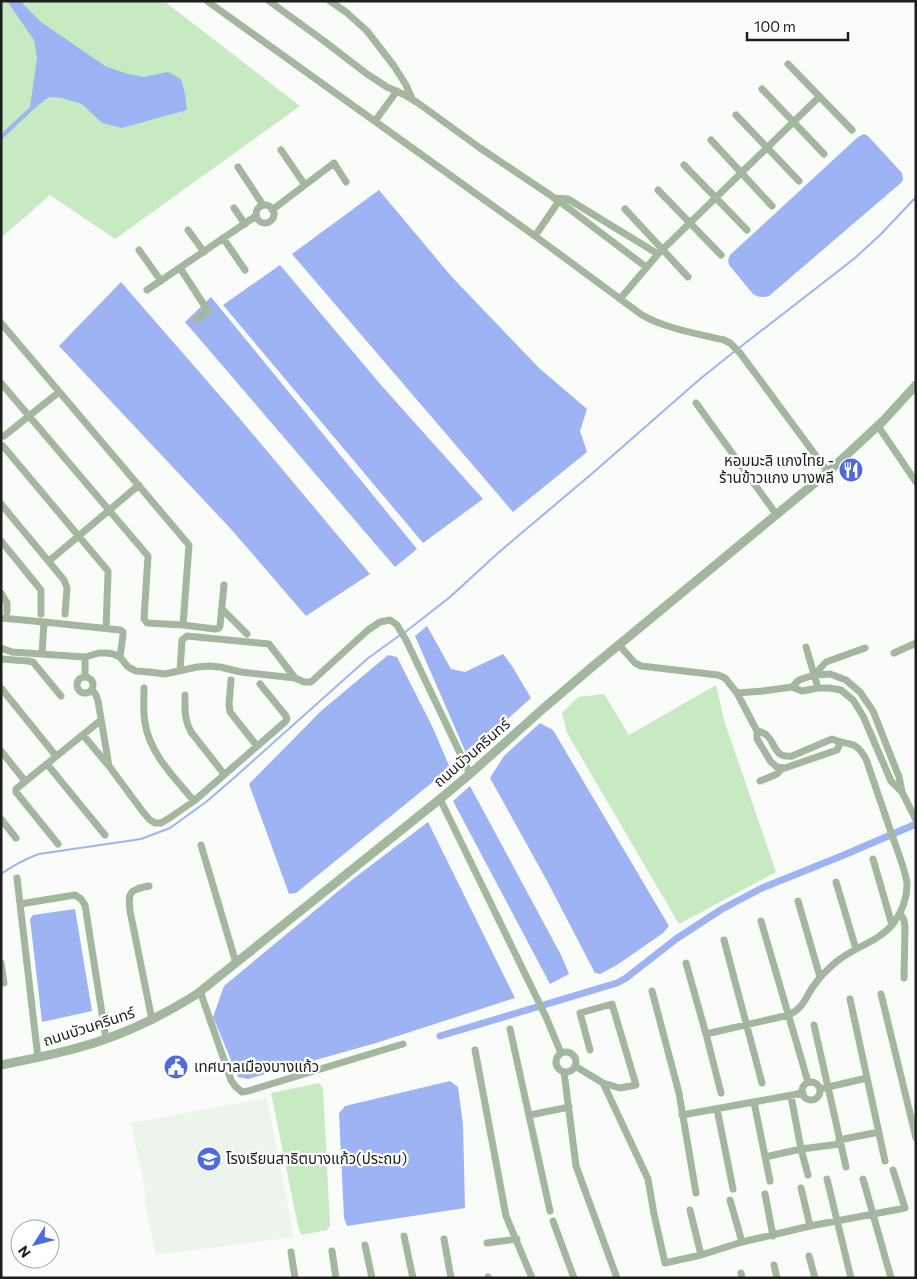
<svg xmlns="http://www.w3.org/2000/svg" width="917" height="1279" viewBox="0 0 917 1279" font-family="Commissioner,'Noto Sans Thai',sans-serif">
  <rect width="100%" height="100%" fill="#fafcf9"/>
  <path fill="#ecf4eb" d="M267,1098l27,139 -138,18 -12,-56 2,-4 -15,-72z"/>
  <path fill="#c8eac2" d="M1,1h163l136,105 -185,133 -65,-44 -49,43z
    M716,685l8,35 52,152 -97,52 -112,-191 -5,-20 16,-16 26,-3 25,41z
    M319,1083l4,5 7,138 -3,4 -26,5 -3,-9 -27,-133z"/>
  <path fill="#9db3f3" d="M7,1h17l-1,3 18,18 64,44 23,8 16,3 24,-5 13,7 4,15 2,16 -65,18 -20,-5 -20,-19 -20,-6 -13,-1 -14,11 -34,32v-6l29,-27 7,-49 -3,-18z
    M864,134l4,2 34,37 1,6 -1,3 -133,114c-7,2 -11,1 -16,-2l-24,-29 -1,-5 2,-5 128,-118z
    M379,190l72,86 88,92 48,41 -7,22 7,21 -74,60 -221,-258z
    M280,265l101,120 102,114 -60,44 -200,-238z
    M121,282l120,138 129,154 -64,42 -76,-88 -171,-182z
    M211,297l206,252 -22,18 -210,-245z
    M427,626l24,43 14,3 38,-18 9,12 19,32 -57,51 -8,4 -51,-117z
    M388,655l9,2 36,71 17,40 -154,125 -7,1 -40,-110 72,-73z
    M540,723l13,7 116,196 -6,7 -46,32 -17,9 -5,-1 -49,-94 -56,-101 14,-22z
    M470,786l91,169 8,19 -19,10 -97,-183z
    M428,822l87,176 -139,45 -128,36 -10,-2 -25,-60 11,-31 129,-107z
    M75,909l17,102 -50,11 -12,-103 3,-4z
    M450,1081l8,6 5,38 2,83 -118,18 -3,-8 -5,-105 6,-7z"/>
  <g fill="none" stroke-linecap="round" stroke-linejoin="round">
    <path stroke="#9db3f3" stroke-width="2" d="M739,348l116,-90 26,-24 35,-37
      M404,633l46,-36 48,-44 97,-82 105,-92 35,-28
      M1,874c13,-9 23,-15 38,-20l102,-15 29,-11 36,-26 29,-25 132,-118 33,-24"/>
    <path stroke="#9db3f3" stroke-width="7" d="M440,1036l177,-53 9,-5 50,-39 46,-30 40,-21 82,-33 72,-31"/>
    <path stroke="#a2b79e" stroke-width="7" d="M207,1l328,235 107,79c22,13 56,19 82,25l6,3 10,10 88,119
      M269,1l55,40 43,33 20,13 18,8 13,8 62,45 79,53 87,66
      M330,1l16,11 21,19 27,35 12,19 6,14
      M788,64l64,66
      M762,89l62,65
      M736,115l63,66
      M375,121l22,-30
      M711,140l61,66
      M281,150l24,35
      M684,165l63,65
      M238,167l25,38
      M658,190l63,65
      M554,198l14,1 90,55
      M256 214a9 9 0 1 1 18 0a9 9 0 1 1-18 0Z
      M234,208l11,16
      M625,209l63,68
      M272,210l62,-47 12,19
      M188,230l16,22
      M535,236l24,-35
      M223,238l22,32
      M139,250l22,31
      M180,268l28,43 -12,9
      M147,290l109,-74
      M620,299l38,-45 161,-157
      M1,323l188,222 -6,80
      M1,383l147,173 -4,63 3,4 36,2 32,4 4,-1 1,-2 4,-41
      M696,403l80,111
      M878,426l38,56
      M4,436l55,-44
      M3,446l105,125v3l-2,54
      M1,504l63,76 3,8 -2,26
      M1,541l40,49v24
      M49,561l90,-76
      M1,593l6,10v9
      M222,609l25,25
      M1,618l43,4 -2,32
      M44,622l76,8 3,2v3l-3,22
      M619,645l16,18 6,3 77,9 7,3 12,15 20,38v8l14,23 6,5 8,1 52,-18 3,-7
      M806,647l12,41
      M1,648l11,4 73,5 14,-4h8l6,1 7,3 8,10 8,4 13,1 16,2 32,-7 11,-1 12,1 21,5 54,6 9,4h7l57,-52 12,-8 10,-2 7,5 9,15 64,134
      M894,653l22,-10
      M1,659l27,2 5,1 28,34
      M180,671l2,-31 5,-4 82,8 26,34
      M814,675l12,-13 39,-14
      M85,677v-20
      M77 685a8 8 0 1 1 16 0a8 8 0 1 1-16 0Z
      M231,680l-2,24 1,8 27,34
      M792,687l7,-7 15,-5 16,-1 16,6 14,12 13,19 26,66 3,15 14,28
      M1,688l55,68
      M144,688c0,12 -1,24 1,35 5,31 29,54 49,78
      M92,690l4,5 2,6 11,65 34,46 7,8 5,3h6l10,-6 23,-16 91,-79 2,-3 -1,-3 -26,-32
      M737,693l26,-2 29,-4 10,4 16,-3h11l12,2 12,10 10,16 28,65 11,11
      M185,695c0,15 -1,24 6,37l33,42
      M83,735l25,30
      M1,751l24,30
      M47,764l58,71
      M760,781l17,-7 5,-6
      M440,799l106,218 15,36
      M1,819l15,19
      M58,844l-42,-52v-3l85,-69
      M201,845l35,118
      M873,859l19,66
      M17,878l21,180
      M836,882l20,67
      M149,886c-20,4 -21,6 -19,25l22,109
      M798,901l22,76
      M20,904l55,-9 6,4 4,6 21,134
      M900,913l4,7 1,7 -1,51
      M761,921l47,161
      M724,940l38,143
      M1,963l3,20
      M686,963l20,71 15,59
      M200,991l31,89 4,6 7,6 6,-1 155,-47
      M652,991l27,102 17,100
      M881,994l35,144
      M850,999l35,162
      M814,1025l32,142
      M510,1029l40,182
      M706,1034l83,-19c16,-8 16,-18 26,-31 6,-9 13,-15 21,-22 18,-15 42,-20 57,-38 8,-11 14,-25 14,-39 0,-10 -10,-36 -14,-47 -9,-26 -18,-53 -27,-79 -12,-21 -17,-12 -34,-20l-40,17c-23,3 -14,-22 -35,-25
      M475,1050l31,166 26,62
      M590,1050l-10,-37 32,-9 24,81 -16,3 -17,-5
      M556 1062a10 10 0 1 1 20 0a10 10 0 1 1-20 0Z
      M575,1066l28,17 45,96 6,35 11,49 36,-8 41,-13 68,-16 -9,-38
      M564,1072l12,94 41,112
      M802 1091a9 9 0 1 1 18 0a9 9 0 1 1-18 0Z
      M824,1088l43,-10
      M791,1096l10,53 7,26
      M754,1102l16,79
      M717,1109l16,80
      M530,1115l39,-8
      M682,1115l121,-22
      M839,1140l40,-8
      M765,1157l36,-8 39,-5
      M827,1179l24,99
      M863,1179l28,99
      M765,1194l8,42
      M730,1200l12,42
      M690,1210l11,45
      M553,1221l21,57
      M810,1226l95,-18 -12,-38
      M404,1236l9,42
      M444,1239l7,39
      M487,1243l30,-4
      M365,1245l7,33
      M332,1251l4,27
      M291,1252l4,26
      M809,1256l6,22
      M774,1265l3,13
      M741,1273l1,5
      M488,1277l1,1"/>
    <path stroke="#a2b79e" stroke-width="9" d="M1,1065c38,-8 77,-15 113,-29 29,-11 56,-25 83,-42l243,-195 30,-25 75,-67 47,-40 236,-195 55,-51 33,-36"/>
  </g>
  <defs>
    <symbol id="restaurant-disc" viewBox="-11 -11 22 22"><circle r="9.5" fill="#4d6bdf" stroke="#fff"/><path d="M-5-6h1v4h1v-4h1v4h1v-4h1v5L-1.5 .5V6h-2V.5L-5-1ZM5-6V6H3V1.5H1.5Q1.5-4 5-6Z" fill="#fff"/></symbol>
    <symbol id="civic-disc" viewBox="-11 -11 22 22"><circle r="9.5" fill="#4d6bdf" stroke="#fff"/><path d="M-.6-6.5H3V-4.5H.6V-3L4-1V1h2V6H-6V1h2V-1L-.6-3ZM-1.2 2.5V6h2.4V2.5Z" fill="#fff"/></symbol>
    <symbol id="school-disc" viewBox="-11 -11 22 22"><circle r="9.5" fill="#4d6bdf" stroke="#fff"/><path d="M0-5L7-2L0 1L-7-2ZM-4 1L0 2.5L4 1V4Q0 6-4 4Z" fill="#fff"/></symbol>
  </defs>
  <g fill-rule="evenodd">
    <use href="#restaurant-disc" x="837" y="456" width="28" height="28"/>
    <use href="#civic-disc" x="162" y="1053" width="28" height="28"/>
    <use href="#school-disc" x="195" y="1145" width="28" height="28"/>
  </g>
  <g text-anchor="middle" stroke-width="4.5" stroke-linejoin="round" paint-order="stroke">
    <g font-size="15" fill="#1d1e1d" stroke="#fff" text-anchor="start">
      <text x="834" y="466" text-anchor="end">หอมมะลิ เเกงไทย -<tspan x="834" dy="17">ร้านข้าวแกง บางพลี</tspan></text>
      <text x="194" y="1072">เทศบาลเมืองบางแก้ว</text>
      <text x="226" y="1164">โรงเรียนสาธิตบางแก้ว(ประถม)</text>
    </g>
    <g font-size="15" fill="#1d1e1d" stroke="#fff">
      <text transform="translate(472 753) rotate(-41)" y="5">ถนนบัวนครินทร์</text>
      <text transform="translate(89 1027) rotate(-18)" y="5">ถนนบัวนครินทร์</text>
    </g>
  </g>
  <rect width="917" height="1279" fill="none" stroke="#1d1e1d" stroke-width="5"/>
  <g transform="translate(35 1244) rotate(234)"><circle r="24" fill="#ffffff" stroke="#a5a5a5"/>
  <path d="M0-4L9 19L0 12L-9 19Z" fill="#4d6bdf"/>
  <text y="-8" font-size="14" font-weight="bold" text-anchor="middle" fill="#1d1e1d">N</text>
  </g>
  <path d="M747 32v8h101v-8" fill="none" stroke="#1d1e1d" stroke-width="2.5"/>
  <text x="754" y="32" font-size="15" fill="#1d1e1d" stroke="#ffffff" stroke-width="4" paint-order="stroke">100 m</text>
</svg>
